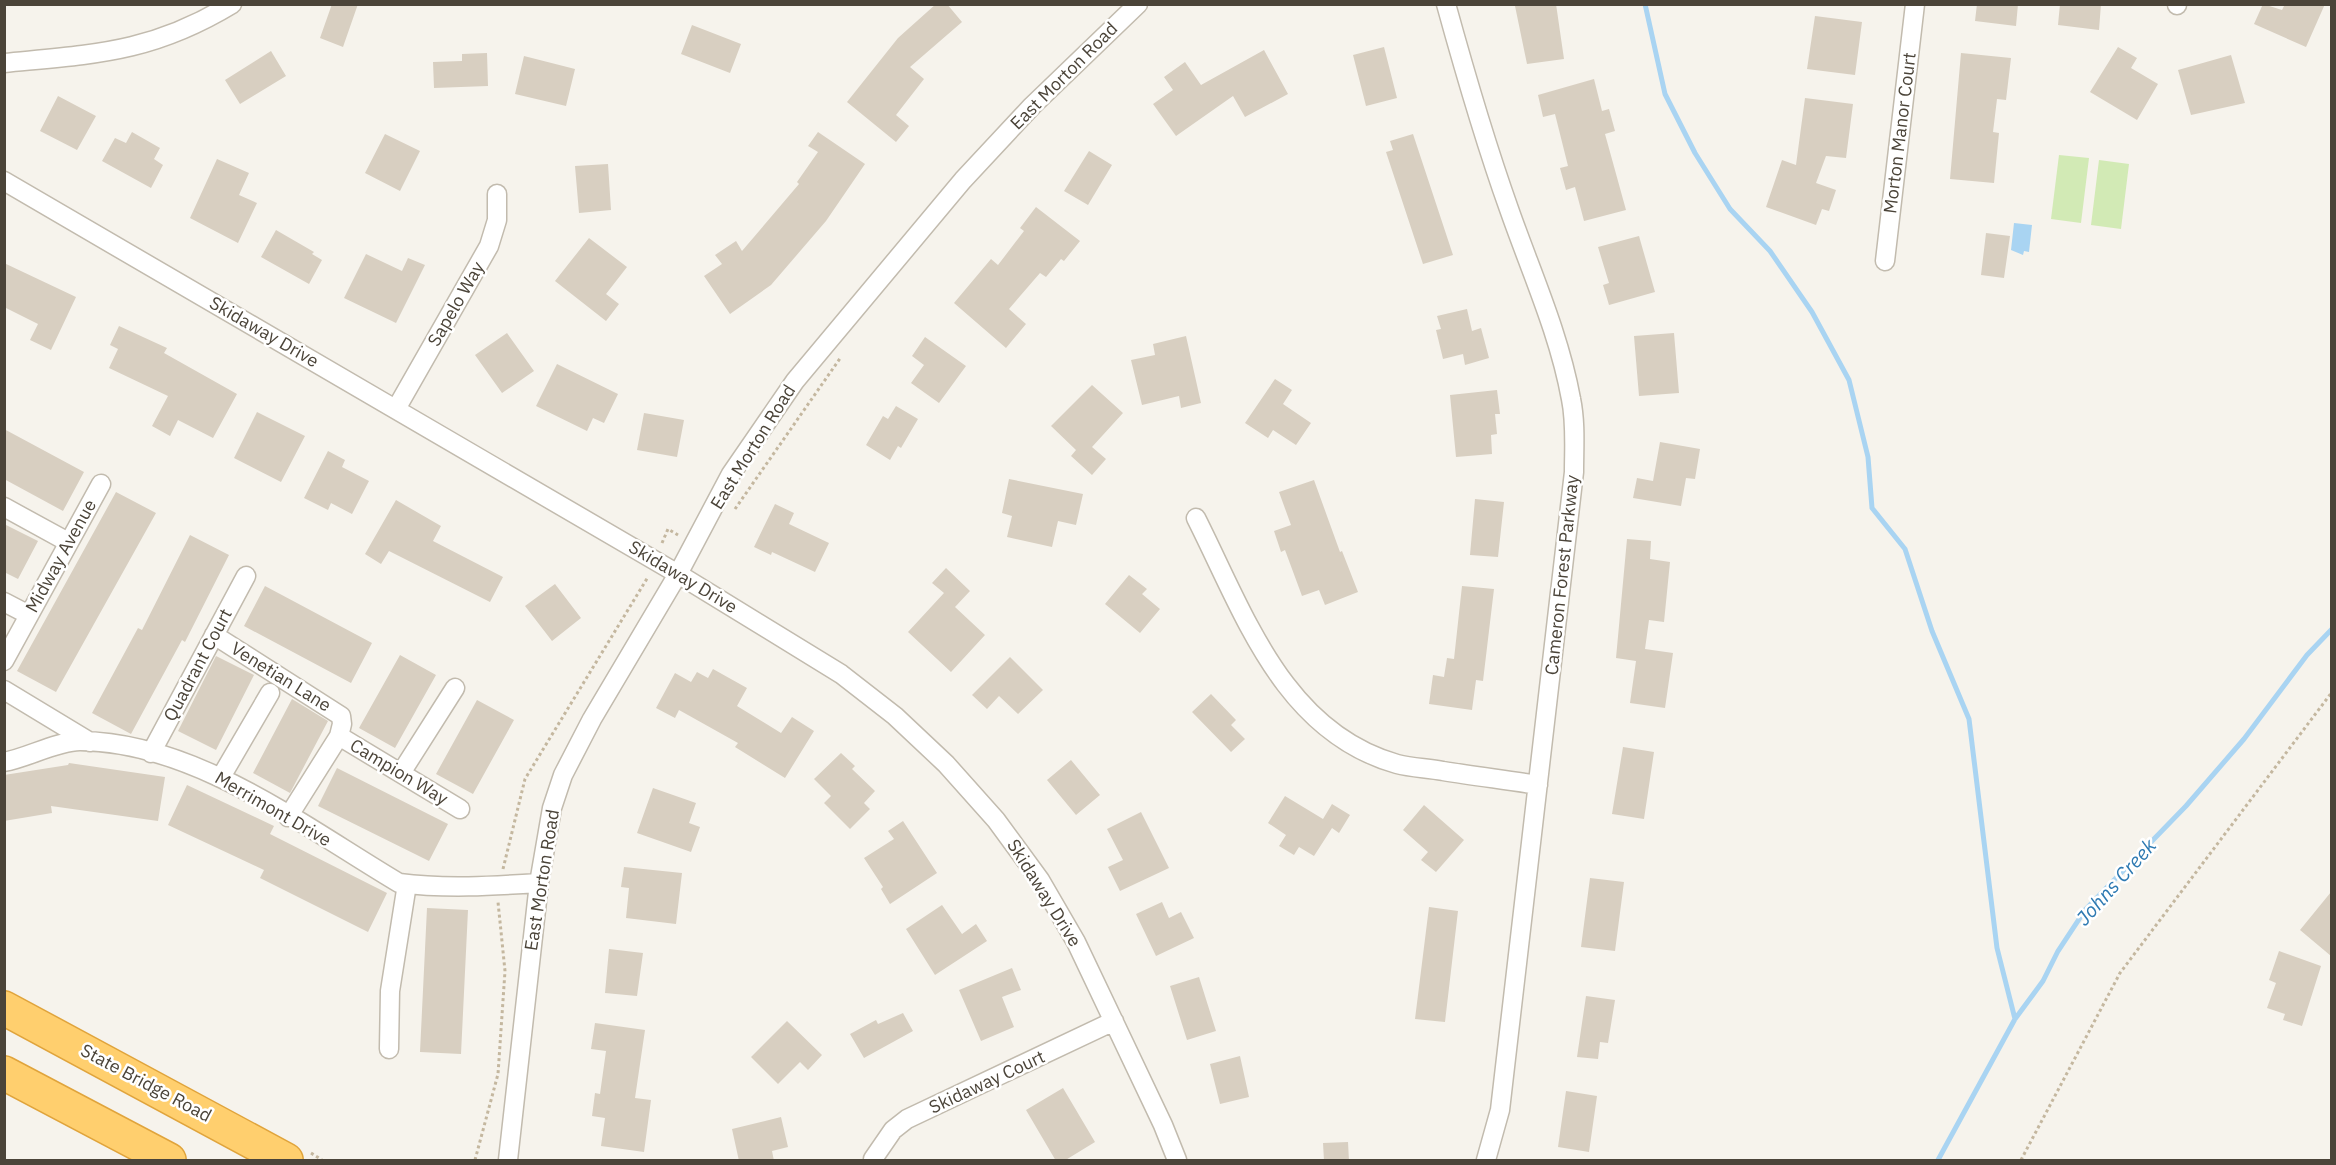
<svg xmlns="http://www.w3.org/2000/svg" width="2336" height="1165" viewBox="0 0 2336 1165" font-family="'IBM Plex Sans',sans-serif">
  <rect width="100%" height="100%" fill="#f6f3ec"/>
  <path fill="#d2eab5" d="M2059,155l30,3 -8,65 -30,-4z
    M2099,160l30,4 -8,65 -30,-4z"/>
  <path fill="#a9d4f2" d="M2014,223l18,2 -3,27 -5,-1 -1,4 -12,-5z"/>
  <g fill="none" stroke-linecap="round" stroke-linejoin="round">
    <path stroke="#a9d4f2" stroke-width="5" d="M1645,4l20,90 30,59 35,56 40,42 42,61 37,68 19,77 4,51 33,41 27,82 37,88 28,229 18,71
      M1938,1160l77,-141 28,-38 15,-30 27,-41 101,-104 58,-67 63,-84 25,-26"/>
  </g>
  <path fill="#d8cfc1" d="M332,4h26l-15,43 -23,-9z
    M936,4h11l15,18 -52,45 14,12 -28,36 13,11 -13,16 -49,-40 51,-64z
    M1556,4l8,55 -37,5 -12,-58z
    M1977,4h41l-2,22 -41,-5z
    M2060,4h41l-2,26 -41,-5z
    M2263,4l19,6 3,-6h40l-19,43 -52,-23z
    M1815,16l47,6 -7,53 -48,-6z
    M692,25l49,19 -11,29 -49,-19z
    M1384,47l13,51 -31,8 -13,-51z
    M2118,47l19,11 -6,10 27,16 -21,36 -47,-28z
    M1264,50l24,44 -43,23 -12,-21 -57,40 -23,-32 20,-14 -9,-13 21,-15 16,23z
    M271,51l15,25 -46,28 -15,-24z
    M487,53l1,33 -54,2 -1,-26 29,-1v-7z
    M1961,53l50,5 -5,42 -9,-1 -4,33 6,1 -5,50 -44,-4z
    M2231,55l14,48 -54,12 -13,-45z
    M524,56l51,13 -9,37 -51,-12z
    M1594,79l8,32 7,-2 6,22 -10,3 21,76 -42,11 -9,-34 -9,3 -6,-22 8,-2 -13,-52 -12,3 -5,-22z
    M58,96l38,20 -19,34 -37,-19z
    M1805,98l48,6 -7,54 -20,-2 -10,27 20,7 -7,21 -7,-2 -6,16 -50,-18 16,-47 14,5z
    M132,132l28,16 -6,11 9,6 -12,23 -49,-27 13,-23 11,5z
    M818,132l47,32 -39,57 -55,64 -41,29 -26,-38 18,-12 -7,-9 21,-14 6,10 57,-67 -2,-2 21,-30 -10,-6z
    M385,134l35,17 -20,40 -35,-18z
    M1413,134l40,121 -30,9 -37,-112 7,-2 -3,-9z
    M1089,151l23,14 -24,40 -24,-14z
    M217,159l32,14 -10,22 18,8 -19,40 -48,-25z
    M608,164l3,46 -32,3 -4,-47z
    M1036,207l44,34 -16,20 -3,-2 -15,18 -6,-4 -31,36 17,15 -20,24 -52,-45 37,-44 7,6 26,-34 -4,-3z
    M276,230l38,22 -2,2 10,6 -13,24 -48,-27z
    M1986,233l24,3 -6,42 -23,-3z
    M1639,236l16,56 -46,13 -6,-20 6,-2 -11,-36z
    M589,238l38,29 -21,27 13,10 -13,17 -51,-40z
    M366,254l36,17 6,-13 17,7 -29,58 -52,-25z
    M4,263l72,34 -25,53 -21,-10 8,-16 -34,-17z
    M1467,309l5,22 9,-3 8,30 -24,7 -2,-11 -20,5 -7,-29 5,-1 -4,-13z
    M119,326l48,22 -3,5 73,41 -24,44 -35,-18 -8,16 -18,-10 16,-30 -59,-28 9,-19 -8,-4z
    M507,333l27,38 -32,22 -27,-38z
    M1674,333l5,60 -40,3 -5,-60z
    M1186,336l15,67 -20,5 -2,-12 -37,9 -11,-45 24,-5 -2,-11z
    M925,337l41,29 -27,37 -28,-20 13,-18 -12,-9z
    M557,364l61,30 -14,29 -11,-5 -6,13 -51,-25z
    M1275,379l17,11 -9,14 28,19 -15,22 -23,-15 -5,8 -23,-15z
    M1092,385l31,28 -31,34 14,12 -14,16 -21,-19 5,-6 -25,-24z
    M1497,390l3,24h-5l2,20 -6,1 1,19 -36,3 -6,-62z
    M896,406l22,13 -17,29 -3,-2 -8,14 -24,-15 17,-29 5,3z
    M257,412l48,24 -24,46 -47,-24z
    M644,413l40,7 -7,37 -40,-7z
    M4,429l80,43 -21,39 -59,-32z
    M1660,442l40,7 -5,30 -9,-1 -5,28 -48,-8 4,-20 16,3z
    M328,451l17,9 -3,7 27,14 -17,33 -21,-11 -3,7 -24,-12z
    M1009,479l74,15 -7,31 -18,-4 -6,26 -45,-10 5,-21 -10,-3z
    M1314,480l26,72 2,-1 16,41 -33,13 -6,-15 -17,6 -17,-46 -4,2 -7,-21 17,-6 -12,-33z
    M116,492l40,21 -100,179 -39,-21z
    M1475,499l29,3 -6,55 -28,-2z
    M396,500l45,26 -8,15 70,36 -13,25 -101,-51 -8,13 -16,-10z
    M775,504l19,9 -5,11 40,19 -14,29 -43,-20 -1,3 -17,-8z
    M4,524l34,17 -20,38 -14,-7z
    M190,535l39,20 -44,87 -3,-2 -51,94 -39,-21 46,-85 4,2z
    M1627,539l24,2 -1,18 20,3 -6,60 -15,-2 -4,29 28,4 -8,55 -35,-5 6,-42 -20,-3z
    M946,568l24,23 -15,16 30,28 -34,37 -43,-40 36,-39 -12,-10z
    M1129,575l18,14 -5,5 18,15 -20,24 -35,-29z
    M555,584l26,34 -29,23 -27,-35z
    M265,586l107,57 -21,40 -107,-57z
    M1462,586l32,3 -11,92 -7,-1 -4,30 -43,-6 4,-29 11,2 3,-19 7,1z
    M400,655l36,20 -41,73 -36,-20z
    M216,656l38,19 -38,75 -38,-19z
    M1010,657l33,33 -25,24 -19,-18 -12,13 -15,-14z
    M713,669l34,19 -10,18 44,27 11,-16 22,14 -29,47 -50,-31 3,-4 -59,-33 -4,8 -19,-10 19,-35 16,9 6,-10 11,6z
    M1211,694l25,26 -5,5 14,14 -14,13 -39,-40z
    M292,699l36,22 -38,72 -37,-20z
    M477,700l37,20 -41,74 -37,-20z
    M1623,747l31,5 -10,67 -32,-5z
    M841,753l14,13 -3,3 23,22 -11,12 6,6 -20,20 -26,-26 7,-7 -17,-17z
    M1071,760l29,35 -24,20 -29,-35z
    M69,763l96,14 -7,44 -107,-15 1,7 -48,8v-46l64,-10z
    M337,768l111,56 -19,37 -111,-55z
    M187,785l87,41 -4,8 117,59 -19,39 -108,-54 4,-8 -96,-45z
    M653,788l43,15 -7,20 11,4 -9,25 -54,-19z
    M1285,796l38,23 9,-15 18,11 -11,18 -7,-5 -18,28 -15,-9 -5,8 -15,-9 7,-11 -18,-12z
    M1424,805l40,35 -28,32 -15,-12 7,-8 -25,-22z
    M1141,812l28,56 -49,23 -12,-24 15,-7 -16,-31z
    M903,821l34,52 -47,31 -9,-15 2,-2 -19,-29 30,-19 -6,-8z
    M624,867l58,6 -6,51 -50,-6 3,-30 -8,-1z
    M1590,878l34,4 -9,69 -34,-4z
    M2331,892v64l-31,-26z
    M1162,902l7,16 12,-6 13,26 -38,18 -20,-42z
    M942,905l20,29 14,-10 11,17 -52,34 -29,-46z
    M1429,907l29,4 -13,111 -30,-3z
    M427,908l41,2 -7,144 -41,-2z
    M609,949l34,4 -6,43 -32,-3z
    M2279,951l42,15 -19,60 -19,-6 2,-6 -18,-6 9,-25 -7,-3z
    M1012,968l9,22 -19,7 12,30 -33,14 -22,-51z
    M1199,977l17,54 -29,9 -17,-54z
    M1586,996l29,4 -7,43 -8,-1 -2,17 -21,-2z
    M903,1013l10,18 -49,27 -14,-24 26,-14 2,4z
    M787,1021l35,34 -14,15 -8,-8 -22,22 -27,-27z
    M595,1023l50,7 -10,68 16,2 -7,52 -43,-6 4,-28 -13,-2 3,-23 5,1 6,-43 -15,-2z
    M1240,1056l9,41 -29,7 -10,-40z
    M1063,1088l32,54 -31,19h-8l-30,-51z
    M1566,1091l31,5 -8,56 -31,-5z
    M781,1117l7,30 -16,4 2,10h-35l-7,-32z
    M1348,1142l1,19h-25l-1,-18z"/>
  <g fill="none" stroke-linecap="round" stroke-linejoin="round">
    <defs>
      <path id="street" d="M1446,4c19,69 39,138 63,205 22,63 50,124 62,190 5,24 3,49 3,73l-74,638 -14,50
        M2177,4v1
        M4,63c91,-9 147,-10 228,-59
        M4,181l674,393 163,100 54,42 51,48 50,56 44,60 36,62 87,183 14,35
        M1885,261l30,-257
        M396,409l93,-163 8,-26v-26
        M4,507l64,35
        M1196,518c48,95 87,214 201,246 15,4 31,4 46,7 31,5 63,9 95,14
        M4,602l25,13
        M214,635l127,81 1,8 -3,12 -51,81
        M4,661l97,-177
        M4,690l86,52
        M339,736l121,73
        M151,753l95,-177
        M4,762c23,-4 53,-21 76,-21 115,1 223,85 319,142 46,6 93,3 140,0
        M401,773l54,-85
        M221,777l49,-84
        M389,1049l1,-58 17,-107
        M873,1159l20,-29 14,-11 207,-98
        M508,1160l31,-277 13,-75 11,-33 29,-56 86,-145 53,-100 64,-93 168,-201 69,-74 106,-102"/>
      <path id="highway" d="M4,1008l282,152
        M4,1073l165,87"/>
    </defs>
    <use href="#street" stroke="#c2bbae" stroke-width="21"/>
    <use href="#highway" stroke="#e0a43c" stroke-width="36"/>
    <path stroke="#c4b79f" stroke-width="3" stroke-dasharray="3 3" stroke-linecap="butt" d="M735,509l106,-152
      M662,543l6,-14 10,6
      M503,869l22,-90 123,-202
      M311,1153l11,7
      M475,1160l23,-86 7,-103 -7,-69
      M2021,1160l99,-187 212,-281"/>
    <use href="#street" stroke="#fff" stroke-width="18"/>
    <use href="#highway" stroke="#ffcf6e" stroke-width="33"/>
  </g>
  <g text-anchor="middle" stroke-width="5" stroke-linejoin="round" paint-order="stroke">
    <g font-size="18" fill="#4b4439" stroke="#fff">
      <text transform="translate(1064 76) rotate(-45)" y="6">East Morton Road</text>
      <text transform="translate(1900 133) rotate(-83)" y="6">Morton Manor Court</text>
      <text transform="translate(456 304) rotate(-60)" y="6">Sapelo Way</text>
      <text transform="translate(264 332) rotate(30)" y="6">Skidaway Drive</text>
      <text transform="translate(753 447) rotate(-58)" y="6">East Morton Road</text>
      <text transform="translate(61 556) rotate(-61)" y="6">Midway Avenue</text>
      <text transform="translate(1562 575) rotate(-84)" y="6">Cameron Forest Parkway</text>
      <text transform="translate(683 577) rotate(31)" y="6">Skidaway Drive</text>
      <text transform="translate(198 665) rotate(-62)" y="6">Quadrant Court</text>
      <text transform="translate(281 677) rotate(32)" y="6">Venetian Lane</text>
      <text transform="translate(399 772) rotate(31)" y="6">Campion Way</text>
      <text transform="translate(273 809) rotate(30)" y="6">Merrimont Drive</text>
      <text transform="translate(542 880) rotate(-81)" y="6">East Morton Road</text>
      <text transform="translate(1044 893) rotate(58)" y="6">Skidaway Drive</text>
      <text transform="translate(987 1082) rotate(-25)" y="6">Skidaway Court</text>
      <text transform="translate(146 1083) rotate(28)" y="6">State Bridge Road</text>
    </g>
    <g font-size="20" font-style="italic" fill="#2e7ab2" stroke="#fff">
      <text transform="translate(2116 882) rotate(-48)" y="7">Johns Creek</text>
    </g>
  </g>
  <rect width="2336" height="1165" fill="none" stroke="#4b4439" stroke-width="12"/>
</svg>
